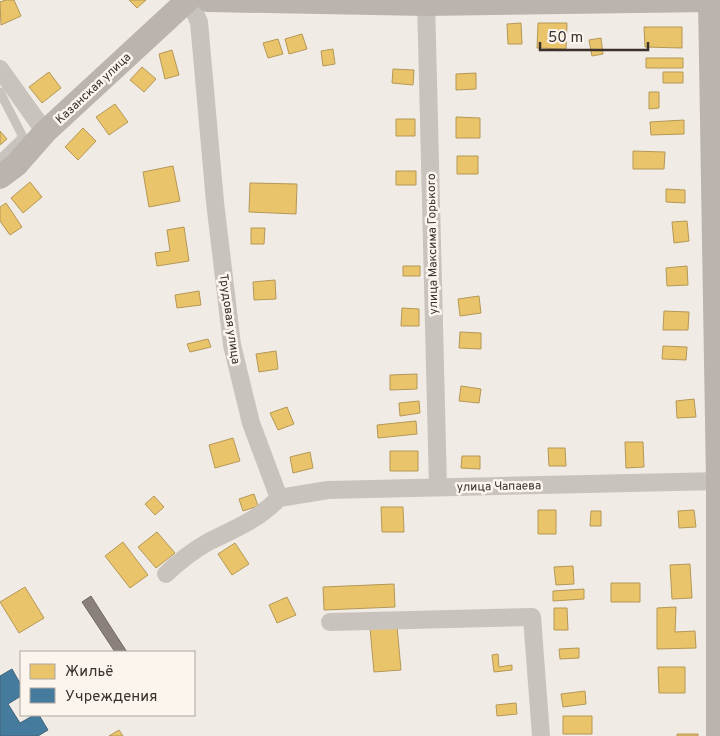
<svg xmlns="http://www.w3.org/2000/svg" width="720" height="736" viewBox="0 0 720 736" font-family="Overpass,sans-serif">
  <rect width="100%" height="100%" fill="#f0ebe5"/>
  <path fill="#e9c46a" stroke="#b59857" d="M6,0h8l7,16 -20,9 -1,-23z
    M129,0h17l-9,8z
    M521,23l1,21h-14l-1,-20z
    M538,23h29l-1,26 -29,-1z
    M644,27h38v21l-37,-1z
    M302,34l5,15 -18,5 -4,-15z
    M601,38l2,16 -11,2 -3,-16z
    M278,39l5,15 -15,4 -5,-15z
    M333,49l2,15 -12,2 -2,-15z
    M172,50l7,25 -14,4 -6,-25z
    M646,58h37v10h-37z
    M142,67l14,12 -12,13 -14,-12z
    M393,69l21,1 -1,15 -21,-2z
    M49,72l12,16 -19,15 -13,-16z
    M663,72h20v11h-20z
    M476,73v16l-20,1v-16z
    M649,92h10v16l-10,1z
    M115,104l13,18 -19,13 -13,-18z
    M456,117l24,1v20h-24z
    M396,119h19v17h-19z
    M684,120v14l-33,1 -1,-13z
    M83,128l13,13 -18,19 -13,-13z
    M0,131l7,8 -7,6z
    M633,151l32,1 -1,17h-31z
    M457,156h21v18h-21z
    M173,166l7,35 -31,6 -6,-35z
    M396,171h20v14h-20z
    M30,182l12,15 -19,16 -12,-15z
    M250,183l47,1 -1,30 -47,-2z
    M666,189l19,1v13l-19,-1z
    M6,203l16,24 -12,8 -10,-14v-14z
    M687,221l2,20 -15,2 -2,-21z
    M184,227l5,34 -32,5 -2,-13 15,-2 -3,-21z
    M251,228h14l-1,16h-13z
    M403,266h17v10h-17z
    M687,266l1,19 -21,1 -1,-18z
    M275,280l1,19 -22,1 -1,-18z
    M199,291l2,14 -24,3 -2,-13z
    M479,296l2,17 -21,3 -2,-17z
    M402,308l17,1v17h-18z
    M664,311l25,1 -1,18h-25z
    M460,332l21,1v16l-22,-1z
    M208,339l3,8 -21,5 -3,-8z
    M663,346l24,1 -1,13 -24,-1z
    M276,351l2,18 -19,3 -3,-18z
    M417,374v15l-27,1v-15z
    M461,386l20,3 -2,14 -20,-2z
    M694,399l2,18 -19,1 -1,-17z
    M419,401l1,12 -20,3 -1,-13z
    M287,407l7,17 -16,6 -8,-17z
    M416,421l1,13 -39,4 -1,-13z
    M233,438l7,23 -25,7 -6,-23z
    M625,442h18l1,25 -18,1z
    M548,448h17l1,18h-17z
    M390,451h28v20h-28z
    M310,452l3,16 -20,5 -3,-16z
    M462,456h18v13l-19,-1z
    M254,494l4,12 -15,5 -4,-12z
    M154,496l10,11 -9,8 -10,-11z
    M381,507h22l1,25h-22z
    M538,510h18v24h-18z
    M694,510l2,17 -17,1 -1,-17z
    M591,511h10v15h-11z
    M157,532l18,21 -19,15 -18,-21z
    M123,542l25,33 -18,13 -25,-32z
    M235,543l14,21 -17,11 -14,-21z
    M690,564l2,34 -20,1 -2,-34z
    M573,566l1,18 -18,1 -2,-18z
    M611,583h29v19h-29z
    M394,584l1,23 -71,3 -1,-23z
    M25,587l19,31 -25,15 -19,-31z
    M584,589v10l-31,2v-10z
    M287,597l9,18 -19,8 -8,-18z
    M676,607l-1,25 20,-1 1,17 -39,1v-41z
    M554,608h13l1,22h-14z
    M397,626l4,44 -27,2 -4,-44z
    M579,648v10l-19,1 -1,-10z
    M498,654l1,13 13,-2v5l-18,2 -2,-17z
    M658,667h27v26h-26z
    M585,691l1,13 -23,3 -2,-13z
    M516,703l1,11 -20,2 -1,-11z
    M563,716h29v18h-29z
    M119,730l4,6h-14z
    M677,734h21v2h-21z"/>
  <path fill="#457b9d" stroke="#42647b" d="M12,669l9,16v11l-13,8 12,19 14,-8h5l9,15 -10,6h-38v-60z"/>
  <path fill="#8a817c" stroke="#726964" d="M91,596l21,33 15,23h-12l-33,-50z"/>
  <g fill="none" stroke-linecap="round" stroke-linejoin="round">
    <path stroke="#c9c3be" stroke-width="9" d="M0,92l23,45 -23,22"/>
    <path stroke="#c9c3be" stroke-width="18" d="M426,0l12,487
      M0,69l45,63
      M279,498l49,-8 392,-9
      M166,574c13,-13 28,-24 44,-33 26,-13 48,-21 69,-43l-28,-75 -19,-78 -17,-143 -16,-180 -10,-22
      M330,622l202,-5 9,119"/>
    <path stroke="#bab3ae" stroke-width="24" d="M208,0l218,4 284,-4
      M710,0l8,481v255
      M0,177l16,-12 29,-33 143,-132"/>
  </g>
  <g text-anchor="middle" stroke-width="5" stroke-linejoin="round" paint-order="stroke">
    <g font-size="12" fill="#3b302b" stroke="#fbf5ee">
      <text transform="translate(93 88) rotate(-43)" y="4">Казанская улица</text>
      <text transform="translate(432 244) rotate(-91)" y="4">улица Максима Горького</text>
      <text transform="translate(230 319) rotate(82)" y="4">Трудовая улица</text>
      <text transform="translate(499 486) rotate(-1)" y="4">улица Чапаева</text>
    </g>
  </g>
  <rect x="20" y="651" width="175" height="65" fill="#fbf5ee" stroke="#aea6a0"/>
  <rect x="30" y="664" width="25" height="15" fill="#e9c46a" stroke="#aea6a0"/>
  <text x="65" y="676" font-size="15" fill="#3b302b">Жильё</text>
  <rect x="30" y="688" width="25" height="15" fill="#457b9d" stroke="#aea6a0"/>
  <text x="65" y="701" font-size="15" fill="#3b302b">Учреждения</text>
  <path d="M540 42v8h108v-8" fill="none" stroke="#3b302b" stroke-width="2.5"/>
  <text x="548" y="42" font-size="15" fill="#3b302b" stroke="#fbf5ee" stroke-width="4" paint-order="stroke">50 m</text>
</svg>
